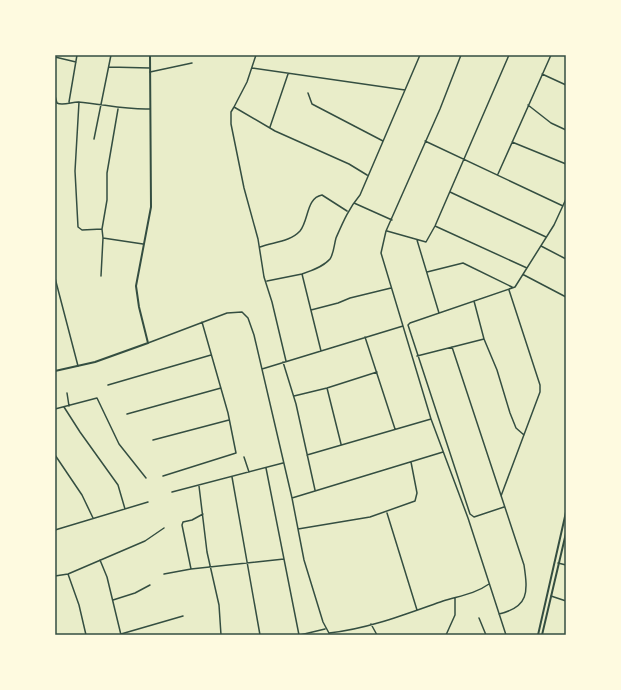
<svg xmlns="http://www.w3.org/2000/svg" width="621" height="690" viewBox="0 0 621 690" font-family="Barlow,sans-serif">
  <rect width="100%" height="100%" fill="#e9edc9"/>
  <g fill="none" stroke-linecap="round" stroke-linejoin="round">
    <path stroke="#344e41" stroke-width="1.5" d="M256,55l-9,27 -13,25 41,24 74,33 18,11
      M461,55l-21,54 -54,122 -5,22 50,166 37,99 38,117
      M55,57l21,5
      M109,67l41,1
      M252,68l153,22
      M150,72l42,-9
      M542,74l24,11
      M308,93l4,11 71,37
      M55,96l2,7c5,3 15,-1 21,-1 25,2 47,8 72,7
      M69,102l8,-47
      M79,102l-4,69 3,56 4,3 20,-1
      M528,105l23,18 15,7
      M234,107l-3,5v12l13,64 14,51 6,38 8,25 14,59
      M270,127l18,-53
      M94,139l17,-84
      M425,141l138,65
      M512,142l54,22
      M498,174l53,-119
      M450,192l96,45
      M354,203l38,17
      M435,226l92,42
      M387,231l39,11 9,-16 74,-171
      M103,238l40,6
      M417,240l22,73
      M541,246l25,13
      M260,247c13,-5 30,-5 40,-16 9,-11 6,-33 22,-36l25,16
      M427,272l36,-9 49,24
      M524,275l42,22
      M101,276l2,-38 -1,-9 5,-29v-27l11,-64
      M55,278l23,88
      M267,281l35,-7
      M474,301l10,38 13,31 13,43 6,15 8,7
      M311,310l27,-7 12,-5 41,-10
      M365,337l30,92
      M148,343l79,-30 15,-1 6,6 6,17 38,163 12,62 19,62 7,13
      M452,347l72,218c4,27 5,42 -25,49
      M321,351l-19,-77c9,-3 21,-7 28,-15 4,-6 4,-14 6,-21 7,-16 13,-30 24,-43l60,-140
      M417,356l67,-17
      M283,362l13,42 19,86
      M262,369l141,-43
      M108,385l103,-30
      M327,388l14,56
      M67,393l2,13
      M294,396l33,-8 50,-16
      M64,407l16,25 38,53 7,24
      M55,409l42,-11 22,46 27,34
      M127,414l94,-26
      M153,440l76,-20
      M55,455l27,40 11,23
      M307,455l124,-36
      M244,457l5,15
      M266,468l33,167
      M163,476l73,-23 -8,-40 -26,-91
      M232,477l28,158
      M199,486l8,66 12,53 2,30
      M172,492l111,-29
      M501,496l39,-104v-7l-31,-95
      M292,498l151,-46
      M504,507l-30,10 -4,-3 -62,-189 2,-2 105,-36 39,-62 12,-26
      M387,513l30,97
      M298,529l72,-12 45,-16 2,-8 -6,-31
      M55,530l93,-28
      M100,560l7,17 14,58
      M558,563l8,2
      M191,569l-9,-44 1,-3 9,-2 11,-6
      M68,574l11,31 7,30
      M164,574l27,-5 93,-10
      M55,576l13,-2 77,-33 19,-13
      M551,596l15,5
      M113,600l22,-7 15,-8
      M479,618l7,17
      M371,624l6,11
      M329,633c39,-4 77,-19 114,-32 16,-5 32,-7 46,-17
      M121,634l62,-18
      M300,635l25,-6
      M446,635l9,-20v-17"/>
    <path stroke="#344e41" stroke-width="2" d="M55,371l40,-9 53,-19 -9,-36 -3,-21 15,-79 -1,-152
      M538,635l28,-123
      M542,635l24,-102"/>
  </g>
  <rect width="621" height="690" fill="none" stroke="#fefae0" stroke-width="112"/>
  <rect x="56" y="56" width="509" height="578" fill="none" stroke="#344e41" stroke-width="1.5"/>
</svg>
